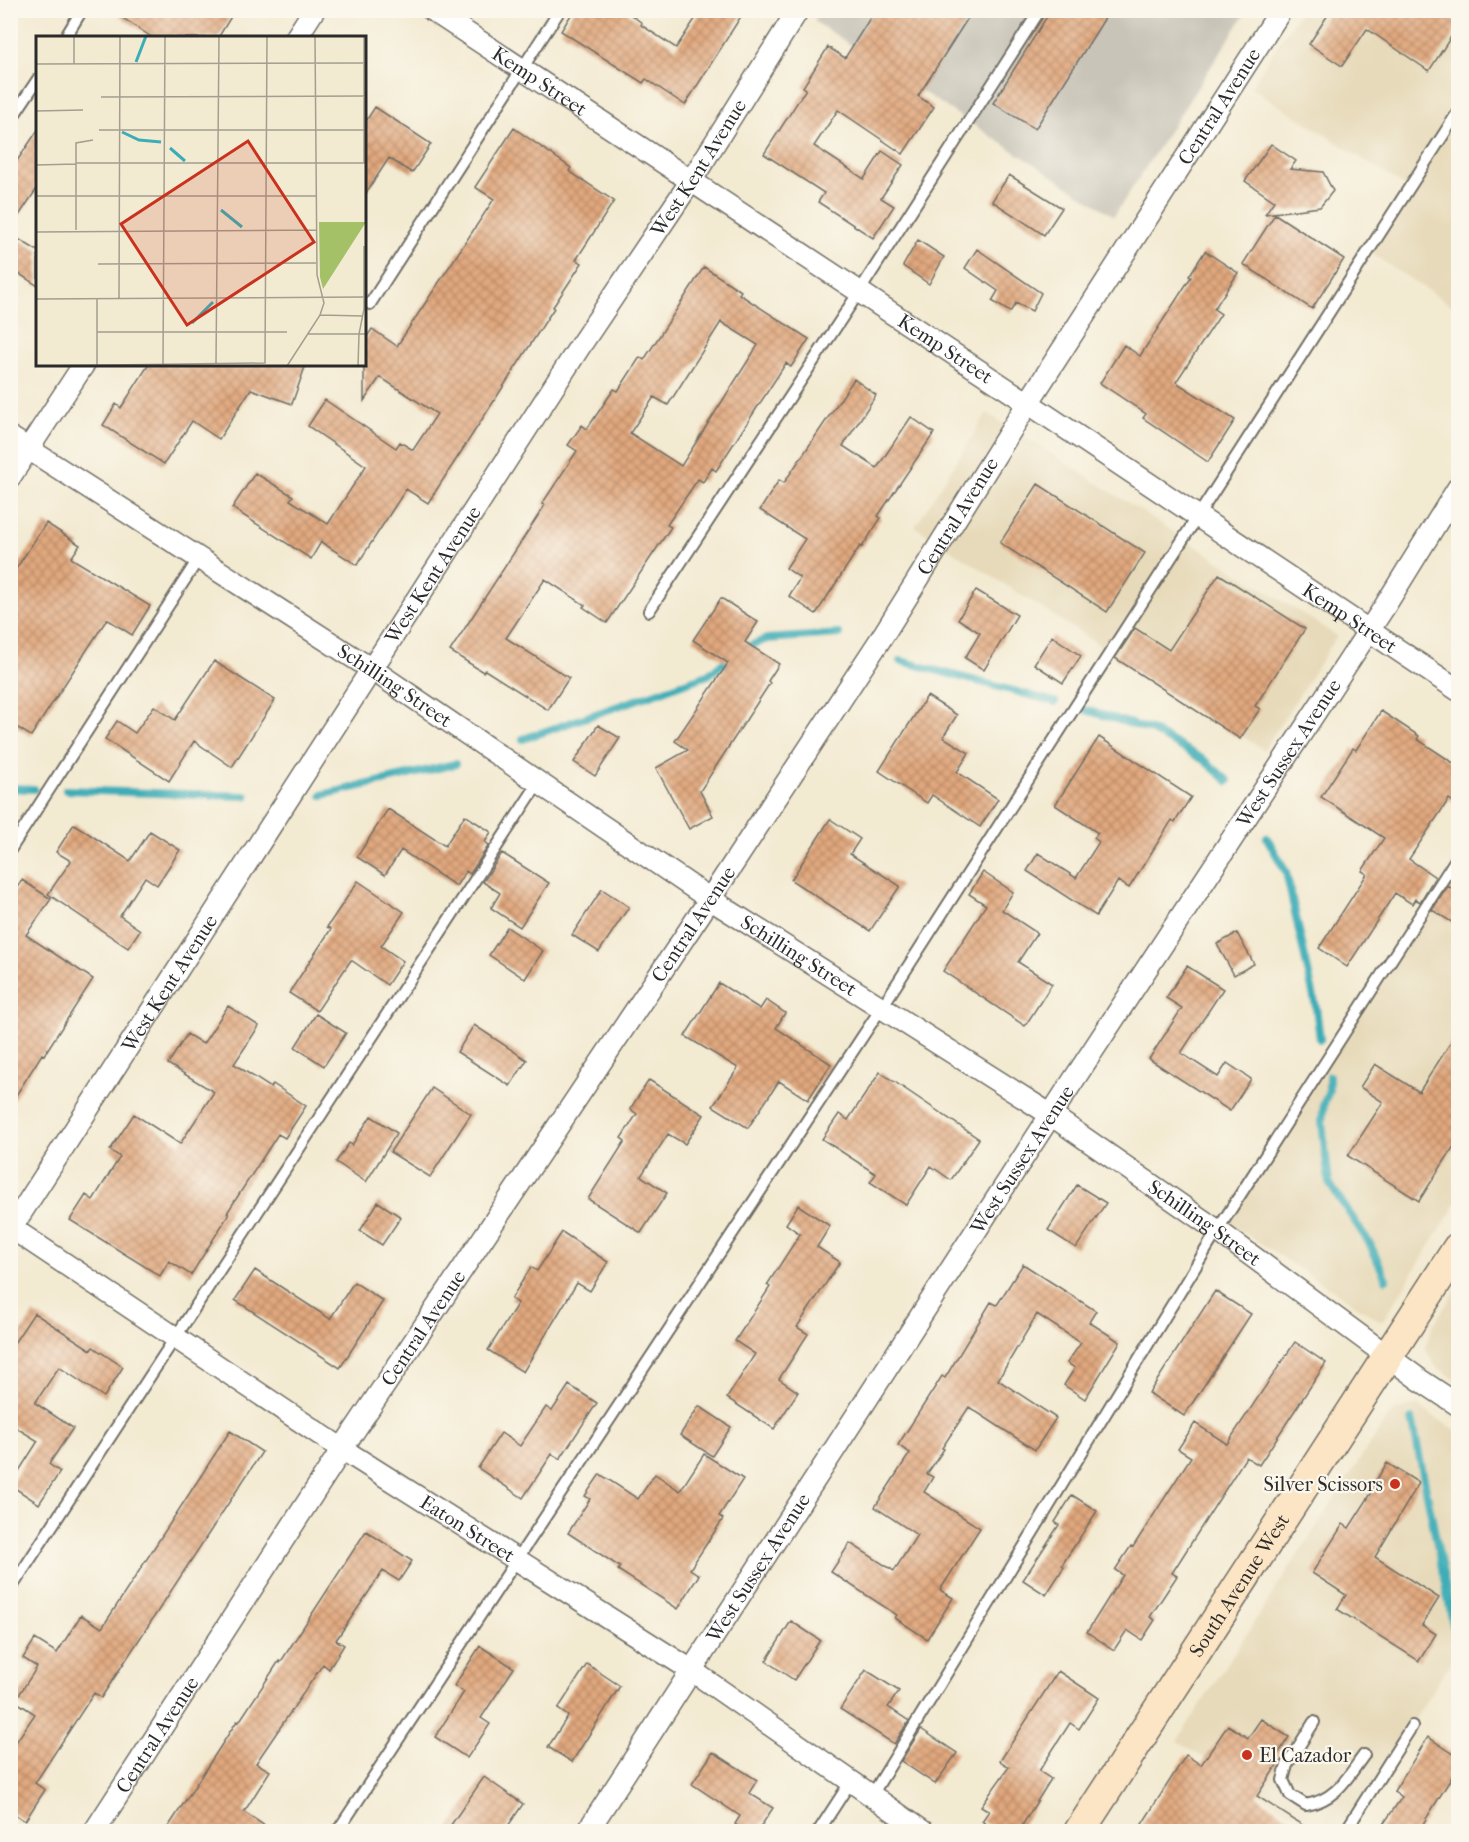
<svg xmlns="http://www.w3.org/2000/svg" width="1469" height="1842" viewBox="0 0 1469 1842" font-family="'IM FELL French Canon',serif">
  <defs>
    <pattern id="building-cross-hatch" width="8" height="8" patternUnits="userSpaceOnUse" patternTransform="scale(1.5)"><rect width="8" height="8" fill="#e1a87e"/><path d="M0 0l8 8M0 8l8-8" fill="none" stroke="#b78967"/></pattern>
  </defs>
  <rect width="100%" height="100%" fill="#fbf7ec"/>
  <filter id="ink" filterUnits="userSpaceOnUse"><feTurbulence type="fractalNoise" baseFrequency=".0167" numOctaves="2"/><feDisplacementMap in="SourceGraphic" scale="12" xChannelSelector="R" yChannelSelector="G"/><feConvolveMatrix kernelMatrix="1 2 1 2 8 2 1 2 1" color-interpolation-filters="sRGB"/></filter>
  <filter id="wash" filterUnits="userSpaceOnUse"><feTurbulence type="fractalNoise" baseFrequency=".008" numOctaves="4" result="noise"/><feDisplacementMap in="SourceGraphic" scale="24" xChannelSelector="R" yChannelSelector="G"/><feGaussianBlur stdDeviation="1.35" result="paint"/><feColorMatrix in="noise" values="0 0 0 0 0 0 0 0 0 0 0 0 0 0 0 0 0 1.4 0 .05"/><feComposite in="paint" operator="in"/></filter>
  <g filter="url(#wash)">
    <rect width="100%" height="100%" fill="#f3ead2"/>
    <path fill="#e7daba" d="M1300,11h158v299l-89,-58 40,-63 -158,-102z
      M987,413l350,223 -73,114 -349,-223z
      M1458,865v336l-76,121 -158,-102z
      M1458,1287v94l-24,-16 -9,-17 8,-23z
      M1417,1405l41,27v218l-113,181h-26l-142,-90 210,-323 9,-8z"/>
    <path fill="#c8c4b8" d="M821,10l426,1 -133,205 -300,-195z"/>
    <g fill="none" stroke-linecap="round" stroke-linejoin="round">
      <path stroke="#3cadb7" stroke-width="8" d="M901,661l154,41
        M1086,710l65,20 53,30 24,21
        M523,739l185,-64 32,-25 27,-11 72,-5
        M10,788l24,1
        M66,790l180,6
        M322,795l133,-31
        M1267,838l19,34 30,135 4,32
        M1329,1076v15l-5,12 -2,19 7,61 41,61 16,35
        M1412,1419l46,230"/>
    </g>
    <g id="blocks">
      <path fill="url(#building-cross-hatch)" fill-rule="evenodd" d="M111,10h124l-17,28h-65z
        M574,10h50l18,13 -1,2 35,23 25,-38h44l-60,95 -39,-26 -3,4 -82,-52z
        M875,10h98l-55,86 16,11 -31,47 -65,-44 -24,36 50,33 18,-28 21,14 -22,33 13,8 -21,32 -55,-36 6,-9 -60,-39 42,-65 -3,-2 25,-40 17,11z
        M1051,10h59l-75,119 -42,-26z
        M1331,10h110l17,12v4l-29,45 -62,-42 -25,37 -33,-22z
        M375,107l56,37 -19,29 -23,-15 -25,38v-72z
        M514,128l57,40 -2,3 45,30 -38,59 6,3 -29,44 1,1 -126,195 -22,-14 -49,76 -36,-23 -10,17 -79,-51 23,-35 38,23 -3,4 38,24 38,-58 -58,-40 17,-26 71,48 4,-6 13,8 24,-36 -57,-37 -16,24v-60l8,-12 25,17 97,-147 -19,-12z
        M38,130v57l-28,42v-58z
        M1271,144l25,17 -6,8 33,3 10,19 -13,16 -55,7 9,-13 -29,-20z
        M1009,175l53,33 -18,27 -52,-34z
        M1275,214l69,45 -32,50 -69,-45z
        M10,234l28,17v35l-28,-18z
        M918,240l26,17 -15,27 -26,-18z
        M977,249l64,44 -9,18 -16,-8 -6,9 -18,-11 6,-10 -33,-23z
        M1205,251l33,22 -24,36 7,5 -45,68 59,38 -27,42 -65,-44 3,-4 -46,-31 24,-38 16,11 51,-79 -2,-1z
        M704,267l37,24 -2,3 70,45 -18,28 -5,-4 -70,108 -4,-3 -9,14 -5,-3 -31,46 4,2 -64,96 -24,-16 2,-2 -40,-26 -39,59 63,40 -21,32 -63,-40 -2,2 -33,-21 95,-146 -3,-1 35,-53 -9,-6 14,-20 5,4 27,-40 4,2 22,-34 4,3zM721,322l37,23 -77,121 -51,-33 24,-36 14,8z
        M149,364h157l-14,40 -41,-15 -32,50 -27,-18 -28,43 -61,-39 13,-21 5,4z
        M854,379l22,16 -33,51 34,22 34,-51 23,16 -56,83 3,2 -19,29 -2,-1 -44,68 -27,-18 11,-18 -14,-10 19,-29 -45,-29 19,-30 5,3z
        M1038,484l107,69 -38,59 -107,-69z
        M46,523l34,22 -9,13 79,48 -18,29 -25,-16 -76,117 -21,-13v-145z
        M1219,574l86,55 -50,77 5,3 -20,30 -125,-81 20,-30 34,22z
        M976,590l41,25 -33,55 -19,-12 15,-25 -22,-14z
        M721,598l37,24 -13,20 34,22 -11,17 2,2 -70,108 13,25 -24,13 -33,-61 32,-18 -13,-9 53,-78 -35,-23z
        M1052,636l29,20 -18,27 -29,-19z
        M214,661l61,39 -43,67 -38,-26 -25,40 -64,-42 12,-18 18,12 19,-27 21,14z
        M927,696l30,19 -14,22 26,16 -12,19 41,27 -18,28 -48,-32 -5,8 -48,-32z
        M1381,711l38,25 -2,3 41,27v39l-9,-6 -40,60 26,18 -15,25 -5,-3 -3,5 -17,-11 -48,74 -28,-19 48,-74 -5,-3 22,-33 -63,-41 32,-49 3,2z
        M598,725l22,13 -25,38 -21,-14z
        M1099,737l92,60 -16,25 -3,-2 -43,68 -11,-7 -22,35 -69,-45 11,-18 38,25 23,-36 -5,-4 4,-5 -43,-28z
        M388,809l57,37 20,-31 26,17 -6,10 4,3 -19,29 -4,-3 -10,15 -55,-36 -16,25 -28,-18z
        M830,819l30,20 -10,15 50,32 -30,45 -79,-51z
        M74,824l56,37 20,-30 30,19 -23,35 -12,-8 -25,39 20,14 -12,18 -80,-54 23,-33 -15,-9z
        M502,853l47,30 -29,44 -29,-19 9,-15 -17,-11z
        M983,872l30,20 -11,18 35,23 -19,29 34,22 -27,42 -82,-55 43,-66 -17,-11z
        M22,880l29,19 -25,36 67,44 -49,76 -2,-1 -32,51v-207z
        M358,881l46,31 -23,34 22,15 -16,24 -36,-25 -34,51 -28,-18 42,-64 -4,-2z
        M1448,886l10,7v33l-26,-16z
        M602,889l27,18 -30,45 -27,-17z
        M507,927l36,24 -18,28 -36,-24z
        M1237,933l17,31 -20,11 -17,-31z
        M1187,966l36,23 -42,64 37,24 9,-14 24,16 -21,32 -81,-52 33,-51 -16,-10z
        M719,983l41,26 6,-9 19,13 -9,15 55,36 -23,36 -29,-19 -31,47 -35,-22 25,-38 -53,-32z
        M228,1006l31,20 -25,38 37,24 2,-4 33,22 -21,32 -7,-4 -51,79 2,1 -38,61 -22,-14 -9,15 -90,-56 16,-25 7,5 27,-43 -10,-7 24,-36 46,30 34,-52 -46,-28 19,-30 16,10z
        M316,1014l30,19 -22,33 -29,-19z
        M474,1025l53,35 -17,26 -53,-34z
        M1458,1031v109l-39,61 -71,-45 35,-54 -23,-15 15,-23 44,28z
        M880,1072l99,67 -28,41 -20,-14 -25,39 -36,-23 6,-8 -54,-35 17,-25 9,6z
        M649,1080l55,35 -19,29 -17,-10 -27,42 26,17 -26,40 -53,-34 37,-58 -4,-3 16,-24 -7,-5z
        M432,1088l39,26 -41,63 -40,-25z
        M371,1116l26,17 -31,49 -30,-20 13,-19 3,2z
        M1077,1185l29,18 -30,45 -28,-18z
        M378,1202l23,15 -19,28 -22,-14z
        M798,1205l32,21 -13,21 23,15 -43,65 11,7 -29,45 19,13 -24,37 -47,-31 28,-44 -20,-13 35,-54 -3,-2 33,-51 -14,-10z
        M562,1232l46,30 -18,29 -13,-8 -54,89 -35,-22 30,-47 -7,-4 20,-32 6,4z
        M1023,1264l73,47 -7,11 31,20 -35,57 -21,-14 11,-17 -8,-5 14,-20 -44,-29 -39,66 58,38 -21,32 -66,-43 -27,41 2,1 -17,25 6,3 -9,15 56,36 -40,62 13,8 -26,41 -32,-21 2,-3 -66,-43 19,-29 44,28 23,-36 -42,-28 35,-54 -12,-8 44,-69 3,2 46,-76 6,3z
        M255,1270l75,49 24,-37 29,19 -43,67 -105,-68z
        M1215,1291l36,23 -67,102 -35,-23z
        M34,1313l57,37 2,-3 30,20 -19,30 -45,-30 -24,36 38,25 -24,36 11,8 -21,32 -29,-19 28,-44 -28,-17v-75z
        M1295,1342l31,21 -67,102 -13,-8 -74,116 5,3 -27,41 5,3 -13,20 -15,-10 -13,20 -27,-18 36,-57 -8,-5 16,-24 2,1 58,-90 -13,-8 17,-26 32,21z
        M569,1385l28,18 -37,56 -8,-5 -29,44 -45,-30 23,-35 19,13 26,-39 6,4z
        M699,1406l32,21 -19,29 -32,-21z
        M230,1431l32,21 -161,246 -7,-5 -59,90 10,7 -20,31 -15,-10v-60l25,-37 -20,-13 22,-34 -14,-9 12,-19 22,14 24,-38 21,13z
        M704,1454l39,25 -24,37 4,3 -33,50 9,6 -21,34 -60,-39 2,-3 -52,-34 22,-34 -5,-3 15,-22 38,25 17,-25 25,17z
        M1387,1463l32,20 -44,74 64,41 -17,27 14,9 -17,27 -82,-52 9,-14 -34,-22 31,-49 6,4 27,-42 -3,-1z
        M1072,1495l25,16 -35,54 2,2 -18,28 -23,-15 36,-55 -4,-3z
        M366,1531l46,30 -13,20 -16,-10 -47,69 8,5 -15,24 -6,-5 -67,99 14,8 -26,41 30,20h-109l72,-111 2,1 40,-61 1,2z
        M791,1621l29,19 -26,40 -28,-19z
        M480,1646l34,22 -33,50 9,6 -23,34 -32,-21 29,-45 -10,-6z
        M587,1664l33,22 -48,76 -24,-15 20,-31 -10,-7z
        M866,1670l33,21 -11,16 21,14 -15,23 -54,-35z
        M1058,1671l41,27 -20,31 -9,-6 -31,48 12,8 -33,53h-21l-15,-11 7,-10 -8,-5 28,-39 -9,-6z
        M1261,1719l28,18 -14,22 4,3 -22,34 56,36h-176l49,-77 15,10 27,-40 20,13z
        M921,1729l36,24 -22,31 -34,-23z
        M1428,1737l30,20v10l-40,65h-40l24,-35 -8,-6z
        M713,1752l44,28 -8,13 24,15 -16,24h-10l-12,-8 5,-8 -48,-32z
        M484,1777l39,27 -19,28h-58z"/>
    </g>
  </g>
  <g filter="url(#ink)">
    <use href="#blocks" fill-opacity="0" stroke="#716e65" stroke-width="1.5"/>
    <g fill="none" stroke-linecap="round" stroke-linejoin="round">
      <defs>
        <path id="lane" d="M65,38l17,-28
          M10,121l28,-42
          M370,304l190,-294
          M649,611l210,-319 181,-282
          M10,850l189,-292
          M10,1590l529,-808
          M1314,1722l-27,43 -4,15 7,15 16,10c30,-5 41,-27 58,-50
          M872,1795l352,-575 234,-364
          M337,1832l545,-825 576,-895
          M818,1832l33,-51
          M1345,1832l67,-106"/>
        <g id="street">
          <path id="s1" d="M432,10l596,393 430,287"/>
          <path d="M296,38l18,-28"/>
          <path id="s2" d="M10,437l363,233 337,229 341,216 167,116 202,149 38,25"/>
          <path d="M10,477l74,-113"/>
          <path id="s3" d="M10,1227l332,222 349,221 233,162"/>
          <path id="s4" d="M10,1230l572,-887 109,-162 107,-171"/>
          <path id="s5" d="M94,1832l248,-383 368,-550 172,-262 146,-234 253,-393"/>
          <path id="s6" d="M587,1832l476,-736 322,-490 73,-118"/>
        </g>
        <g id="secondary">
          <path id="s7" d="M1079,1832l379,-584"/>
        </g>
      </defs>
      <use href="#lane" stroke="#716e65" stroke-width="14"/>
      <use href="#street" stroke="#716e65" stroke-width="24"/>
      <use href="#secondary" stroke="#716e65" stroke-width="33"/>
      <use href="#lane" stroke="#fff" stroke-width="10"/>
      <use href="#street" stroke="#fff" stroke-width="21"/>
      <use href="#secondary" stroke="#fce5c4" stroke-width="30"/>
    </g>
  </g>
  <g fill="#c8321e" stroke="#fbf7ec" stroke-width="2">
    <circle cx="1395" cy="1484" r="6"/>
    <circle cx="1247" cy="1755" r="6"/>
  </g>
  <g text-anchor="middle" stroke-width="4.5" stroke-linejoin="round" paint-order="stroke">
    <g font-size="20" fill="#2b2b2b" stroke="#fbf7ec">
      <text dy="7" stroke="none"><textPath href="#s1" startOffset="129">Kemp Street</textPath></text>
      <text dy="7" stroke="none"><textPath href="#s5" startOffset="2060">Central Avenue</textPath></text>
      <text dy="7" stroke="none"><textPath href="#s4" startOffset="1266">West Kent Avenue</textPath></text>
      <text dy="7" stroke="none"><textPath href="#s1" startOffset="615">Kemp Street</textPath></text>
      <text dy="7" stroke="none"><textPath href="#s5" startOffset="1574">Central Avenue</textPath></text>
      <text dy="7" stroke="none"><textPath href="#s4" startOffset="780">West Kent Avenue</textPath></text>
      <text dy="7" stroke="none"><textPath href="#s1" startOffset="1101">Kemp Street</textPath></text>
      <text dy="7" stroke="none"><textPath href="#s2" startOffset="458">Schilling Street</textPath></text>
      <text dy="7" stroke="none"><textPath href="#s6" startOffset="1287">West Sussex Avenue</textPath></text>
      <text dy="7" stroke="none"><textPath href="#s5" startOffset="1088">Central Avenue</textPath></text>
      <text dy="7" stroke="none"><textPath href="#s2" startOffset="944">Schilling Street</textPath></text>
      <text dy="7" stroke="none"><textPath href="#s4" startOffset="294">West Kent Avenue</textPath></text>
      <text dy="7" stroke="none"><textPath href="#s6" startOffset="801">West Sussex Avenue</textPath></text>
      <text dy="7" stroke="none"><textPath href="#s2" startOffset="1430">Schilling Street</textPath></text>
      <text dy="7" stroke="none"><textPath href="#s5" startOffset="602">Central Avenue</textPath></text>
      <text dy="7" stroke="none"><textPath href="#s3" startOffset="548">Eaton Street</textPath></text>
      <text dy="7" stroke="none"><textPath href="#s6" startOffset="315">West Sussex Avenue</textPath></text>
      <text dy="7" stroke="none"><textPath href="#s7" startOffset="294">South Avenue West</textPath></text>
      <text dy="7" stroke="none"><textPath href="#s5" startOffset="116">Central Avenue</textPath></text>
    </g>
    <g font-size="20" fill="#2b2b2b" stroke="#fbf7ec" text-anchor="end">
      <text x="1383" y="1491">Silver Scissors</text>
      <text x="1259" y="1762" text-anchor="start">El Cazador</text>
    </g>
  </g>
  <g transform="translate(36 36)">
    <rect width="330" height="330" fill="#f3ead2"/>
    <path d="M283,186h47l-43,67 -3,-12z" fill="#a4c168"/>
    <path fill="none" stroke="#3cadb7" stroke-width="3" d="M100,26l10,-26M86,96l17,8 22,2M134,112l15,13M185,174l21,17M156,287l21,-21"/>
    <path fill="none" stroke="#a39e8f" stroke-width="1.5" d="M279,0l2,239 7,28 -4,12M328,0v127M0,28l330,-1M38,28v-28M65,61l265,-1M0,75l47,-1M63,94h267M40,127h290M0,129l40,-1M0,160h280M40,194v-87l17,-3M0,196l280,-2M62,228l218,-1M61,262v67M83,262l1,-262M0,263l330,-2M61,296h190M272,298h58M127,328l2,-328M180,328l3,-328M0,330l229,-3 2,-327M251,330l33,-51 43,1M322,330l1,-32 5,-25v-63"/>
    <path fill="#c8321e" fill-opacity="0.15" stroke="#c8321e" stroke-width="3" d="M212,105l66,101 -127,83 -66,-101z"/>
    <rect width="330" height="330" fill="none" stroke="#2b2b2b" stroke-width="3"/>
  </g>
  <rect width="1469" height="1842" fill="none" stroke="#fbf7ec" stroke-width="36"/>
</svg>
